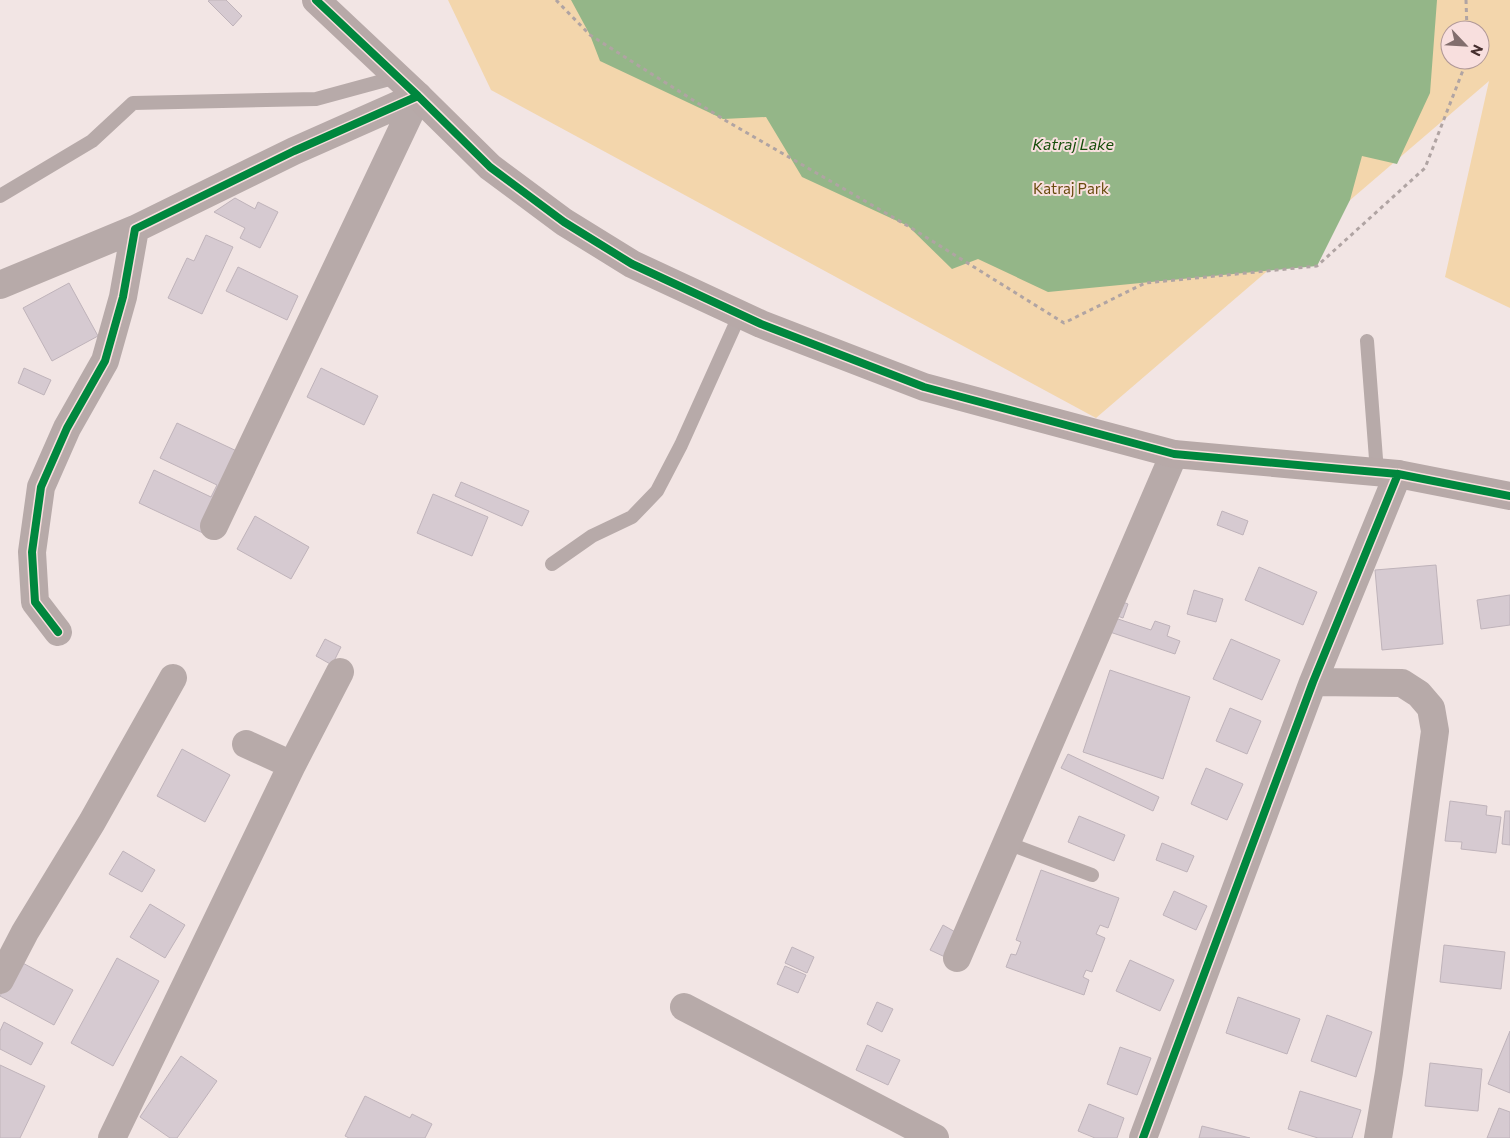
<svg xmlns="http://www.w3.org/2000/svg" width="1510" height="1138" viewBox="0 0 1510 1138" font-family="Commissioner,sans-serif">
  <rect width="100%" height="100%" fill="#f2e5e4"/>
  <path fill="#f3d6ac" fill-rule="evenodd" d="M448,0h1062v308l-65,-31 44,-196 -393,337 -605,-328zM1450,30h30v30h-30z"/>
  <path fill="#94b688" d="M571,0h866l-7,93 -33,71 -35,-8 -12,44 -33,66 -269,26 -70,-33 -26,10 -44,-43 -106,-49 -36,-60 -43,2 -123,-58 -10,-26z"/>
  <path fill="#d6cad1" stroke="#bfb3ba" d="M210,0h16l16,16 -9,10 -25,-25z
    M235,198l20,11 3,-7 20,10 -18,36 -20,-10 5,-10 -31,-16z
    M206,235l27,12 -31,67 -34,-16 19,-40 7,3z
    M238,267l60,29 -11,24 -61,-29z
    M69,283l29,53 -46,25 -29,-53z
    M24,368l27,12 -7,15 -26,-12z
    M321,368l57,28 -14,29 -57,-28z
    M177,423l64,30 -38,80 -64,-30 15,-33 57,27 6,-12 -57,-27z
    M461,482l68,29 -7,15 -67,-30z
    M433,494l55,23 -16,39 -55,-23z
    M1222,511l26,10 -5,14 -26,-10z
    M255,516l54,31 -18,32 -54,-30z
    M1436,565l7,79 -61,6 -7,-80z
    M1259,567l58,25 -14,33 -58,-25z
    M1194,590l29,9 -7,23 -29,-8z
    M1510,595v30l-29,4 -4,-29z
    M1115,599l13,5 -5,14 -14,-5z
    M1106,615l45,15 4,-9 15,5 -3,10 13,5 -5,13 -74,-25z
    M325,639l16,8 -9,18 -16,-9z
    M1231,639l49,21 -18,40 -49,-21z
    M1110,670l80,27 -27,82 -80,-27z
    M1230,708l31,13 -14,33 -31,-13z
    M182,749l48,26 -25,47 -48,-26z
    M1068,754l91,43 -6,14 -92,-43z
    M1206,768l37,16 -16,36 -36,-16z
    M1450,801l37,5 -1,9 15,2 -5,36 -35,-4 1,-7 -17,-1z
    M1505,811h5v34l-8,-1z
    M1079,816l46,19 -11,26 -46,-19z
    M1162,843l32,13 -7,16 -31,-12z
    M123,851l32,19 -13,22 -33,-18z
    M1041,870l78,28 -11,30 -8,-3 -4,9 9,4 -13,34 -6,-2 -3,7 6,3 -5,15 -78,-28 5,-13 5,1 5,-13 -5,-2z
    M1174,891l33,15 -11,24 -33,-15z
    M150,904l35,21 -20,33 -35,-21z
    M943,925l14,8 -12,24 -15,-7z
    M1444,945l61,7 -4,37 -61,-7z
    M792,947l22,10 -7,16 -22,-10z
    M117,958l42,23 -46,85 -42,-23z
    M1130,960l44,20 -14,31 -44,-20z
    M19,961l54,29 -19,35 -54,-29z
    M785,966l21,9 -8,18 -21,-9z
    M1238,997l62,22 -13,35 -61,-21z
    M877,1002l16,7 -11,23 -15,-8z
    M1327,1015l45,17 -16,45 -45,-16z
    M4,1022l39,21 -12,22 -31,-16v-18z
    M1510,1031v62l-22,-9z
    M867,1045l33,15 -12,25 -32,-15z
    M1120,1047l31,11 -14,37 -30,-11z
    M181,1056l36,25 -40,57h-7l-30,-21z
    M1430,1063l52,6 -4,42 -53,-5z
    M0,1065l45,21 -25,52h-20z
    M1300,1091l61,19 -9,28h-34l-30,-9z
    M365,1096l45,22 2,-4 20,10 -7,14h-76l-4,-2z
    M1089,1104l35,14 -7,20h-22l-17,-7z
    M1499,1108l11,4v26h-23z
    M1202,1126l48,12h-51z"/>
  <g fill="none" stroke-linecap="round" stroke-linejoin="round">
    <path stroke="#b0a4a3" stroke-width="3" stroke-dasharray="4 4" stroke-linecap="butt" d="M556,0l34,35 133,84 185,107 156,97 81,-40 172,-17 108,-98 42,-108
      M1466,0l1,30"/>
    <path stroke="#b7aaa9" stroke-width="14" d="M0,196l92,-55 41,-38 183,-4 81,-22
      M1367,341l10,131
      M552,564l40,-28 40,-19 25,-26 24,-46 59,-131
      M1007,843l85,32"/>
    <path stroke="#b7aaa9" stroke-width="28" d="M0,285l135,-56
      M214,526l204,-430
      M58,632l-23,-30 -3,-50 9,-65 26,-59 38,-67 18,-64 12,-68 159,-78 124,-55
      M1313,682l89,1 17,11 12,14 4,23 -46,341 -11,66
      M246,744l46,21
      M957,958l217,-504
      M0,980l25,-48 67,-110 81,-144
      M684,1007l251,131
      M112,1138l180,-373 48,-93
      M1143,1138l170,-456 85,-208"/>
    <path stroke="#b7a9a8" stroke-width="28" d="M316,0l102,96 72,71 74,55 68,42 129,60 163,63 250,67 224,20 112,22"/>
    <defs>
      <path id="cycleway" d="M316,0l102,96 72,71 74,55 68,42 129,60 163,63 250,67 224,20 112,22
        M58,632l-23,-30 -3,-50 9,-65 26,-59 38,-67 18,-64 12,-68 159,-78 124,-55
        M1143,1138l170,-456 85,-208"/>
    </defs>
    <use href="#cycleway" stroke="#f8dfde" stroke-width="11"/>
    <use href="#cycleway" stroke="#00873e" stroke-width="8"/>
  </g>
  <g text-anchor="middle" stroke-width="4" stroke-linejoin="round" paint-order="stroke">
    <g font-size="15" fill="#694b0e" stroke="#f8dfde">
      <text x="1071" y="194">Katraj Park</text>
    </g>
    <g font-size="16" font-style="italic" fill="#174e0b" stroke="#f8dfde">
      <text x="1073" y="150">Katraj Lake</text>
    </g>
  </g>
  <g transform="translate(1465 45) rotate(115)"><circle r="24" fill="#f8dfde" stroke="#b09897"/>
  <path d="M0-4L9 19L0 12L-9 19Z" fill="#826e6d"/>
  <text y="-8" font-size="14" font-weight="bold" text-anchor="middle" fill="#452e2d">N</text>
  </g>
</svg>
